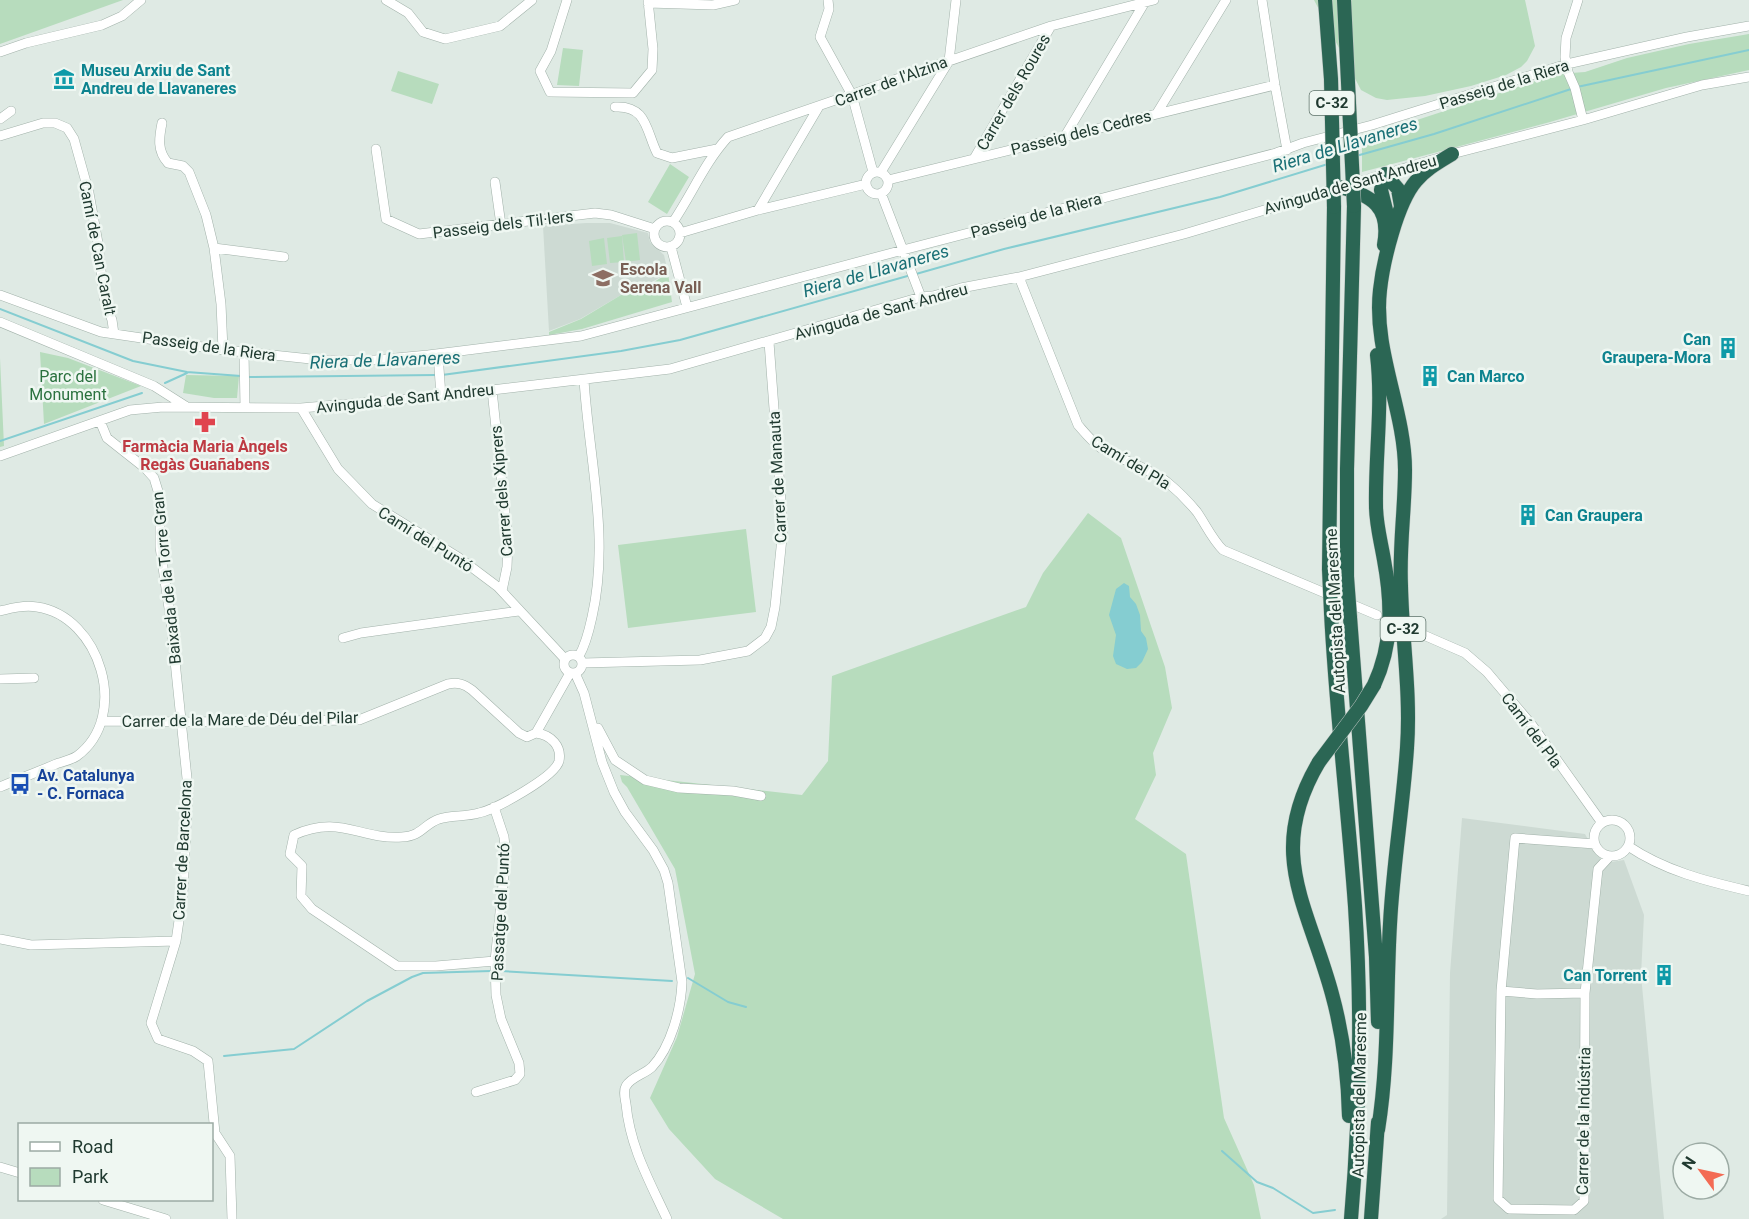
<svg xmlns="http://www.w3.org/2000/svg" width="1749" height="1219" viewBox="0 0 1749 1219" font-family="Roboto,sans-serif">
  <rect width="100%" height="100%" fill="#dfeae4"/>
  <path fill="#cddad3" d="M586,223h24l38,10 2,9 14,13 4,18 -18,10 -24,9 -46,27 -31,12 -6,-105z
    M1462,818l123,16 10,18 16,10 13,-2 20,55 -3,60 23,244h-223l6,-4 3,-242z"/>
  <path fill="#b7dcbd" d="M0,0h123l-123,44z
    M1314,0h211l10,46 -8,15 -6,6 -15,8 -35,11 -46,10 -38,4 -11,-2 -15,-8z
    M1749,34v36l-83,18 -116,34 -188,50v-34l195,-64 28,-2 42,-14 62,-14z
    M563,48l20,2 -4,36 -22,-1z
    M398,71l41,13 -7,20 -41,-13z
    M670,164l19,13 -22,37 -19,-12z
    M637,233l3,27 -14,2 -4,-27z
    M622,236l2,26 -14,1 -3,-25z
    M604,238l3,26 -15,2 -3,-25z
    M668,273l4,29 -90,27 -33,6v-3l32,-13 45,-27 25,-8z
    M40,352l28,6 73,28 -97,38z
    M0,358l4,88 -4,1z
    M186,375l53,1 -2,22h-23l-31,-5z
    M1088,513l33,25 44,129 7,41 -19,45 3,22 -21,44 51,35 38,264 30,67 7,34h-478l-68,-40 -46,-50 -19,-31 27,-61 18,-63 -20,-105 -48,-82 -5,-5 -2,-7 182,20 26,-34 4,-85 194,-69 17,-34z
    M746,529l10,83 -128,16 -10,-83z"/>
  <path fill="#85cdd1" d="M1124,583l5,3 1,11 6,7 4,11 1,16 5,7 2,11 -6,13 -6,6 -9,1 -11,-5 -3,-8 3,-21 -7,-20 7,-26z"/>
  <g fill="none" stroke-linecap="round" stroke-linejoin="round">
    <path stroke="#85cdd1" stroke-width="2" d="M1577,87l172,-37
      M1356,156l78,-22 137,-45
      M916,274l88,-25 216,-52 108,-33
      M0,309l133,52 54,11 54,4
      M442,375l179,-24 59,-11 231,-65
      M247,377l189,-2
      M165,383l22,-10
      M0,441l142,-48
      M501,971l171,10
      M688,978l40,24 18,5
      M224,1056l70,-7 73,-48 45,-24 11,-4 68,-2
      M1222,1151l35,31 16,6 40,25 22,-3"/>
    <defs>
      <path id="minor" d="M386,0l22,13 15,19 22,7 55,-13 32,-26
        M567,0l-16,51 -11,20 10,21 83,1 19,-23 1,-21 -5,-49
        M828,0l1,9 -9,28 32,58 21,77
        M1262,0l13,85 12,65
        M1578,0l-12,38 -1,19 3,15 7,16 8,32
        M648,3l65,2 22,-5
        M0,52l26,-9 76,-18 20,-9 19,-16
        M615,107c32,-2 31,24 42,46l15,5 45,-9
        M1157,113l69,-113
        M0,119l11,-8
        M162,123c-3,15 -5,28 6,40l15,3 6,6 17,43 8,33 7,56 2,46
        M0,136l43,-13h12l12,5 7,11 15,54 9,50 6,55 8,22 2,14
        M1065,136l80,-134
        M376,149l10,70 33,15 176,-21 16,2 44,14
        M975,157l76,-131
        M866 183a11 11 0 1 1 22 0a11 11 0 1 1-22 0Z
        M881,172l68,-111 7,-61
        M888,180l387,-95
        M495,182l6,43
        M881,193l40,104
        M758,210l60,-102
        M654 234a13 13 0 1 1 26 0a13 13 0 1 1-26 0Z
        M673,222c19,-28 32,-60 55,-85l323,-111 103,-26
        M680,233l78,-23 108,-26
        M671,247l16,60
        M214,248l70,9
        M1019,277l59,148c7,8 14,17 23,23 22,13 46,19 66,34 11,9 21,19 30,30 9,13 15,27 26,38l154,65
        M0,295l101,37 115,17 104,11h55l53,-5 153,-19 322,-86 373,-97 27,-10 69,-18 195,-61 120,-27 62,-11
        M0,322l154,64 33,21
        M244,352l1,55
        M438,354l3,42
        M492,390l16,151 -1,26 -5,24
        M301,408l37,61 34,35 86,53 40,30 67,72
        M100,421l7,17 38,30 9,10 4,13 2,22v34l11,75 17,166 -5,105 -7,48 -25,82 7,16 35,12 15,10 7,72 15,23 2,63
        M0,456l130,-46 33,-3 138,1 140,-12 229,-27 251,-72 12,-1 28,-8 58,-11 165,-43 268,-80 131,-34 119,-35 47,-8
        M0,611c12,-3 24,-6 37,-4 63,9 94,109 40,149 -6,4 -15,6 -21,8 -19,8 -37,15 -56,23
        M1419,633l46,20 22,19 45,53 70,98
        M343,638l18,-5 158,-22
        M564 664a9 9 0 1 1 18 0a9 9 0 1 1-18 0Z
        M579,656c7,-12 10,-25 13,-39 18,-79 -3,-158 -8,-237
        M583,663l117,-3 48,-9 17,-13 6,-11 4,-20 8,-79 -14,-186
        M575,673l9,20 18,69 12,30 11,20 28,38 11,20 4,13 14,99c-1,27 -11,65 -30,85 -7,7 -21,10 -26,19 -3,5 -1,12 0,18 4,43 23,76 41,115
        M0,679l34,-1
        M101,721l81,1 177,-2 89,-36c10,-2 16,0 24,6l47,43 8,4 9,-4 34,-60
        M598,728l17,32 30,20 34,8 54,3 28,5
        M1594 838a18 18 0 1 1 36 0a18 18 0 1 1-36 0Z
        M1595,844l-80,-6 -14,153 -3,208 11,10 65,1 10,-9 1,-208 13,-124 12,-13
        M1628,846c37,25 78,35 121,45
        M0,939l31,6 145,-4
        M495,961l-59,5h-39l-85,-57 -11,-13 1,-30 -12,-12 4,-19c46,-21 66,5 108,2 20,-1 22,-13 37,-18 12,-4 27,-2 40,-6 17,-4 76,-36 80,-52 3,-15 -8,-26 -23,-28
        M1501,991l36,3 48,-1
        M476,1092l39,-12 5,-6 -1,-11 -18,-44 -5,-24 -1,-34 11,-106 -2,-18 -10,-30
        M0,1167l20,6
        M103,1200l63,19"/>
      <path id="highway" d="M1339,187c33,8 52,20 45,58
        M1387,214l-6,-24 4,-16 13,15 3,17
        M1329,569l5,-362
        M1347,577v-108l7,-263
        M1331,612c5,99 17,196 24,294 7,105 5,209 -4,313
        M1350,617l26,340 2,65
        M1374,685c19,-41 18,-82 10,-125 -3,-18 -8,-36 -8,-54 -1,-51 7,-100 1,-151
        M1319,762c-54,91 -11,143 13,232 11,40 16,81 17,122
        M1378,1130c11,-68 8,-137 12,-206 3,-59 13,-117 17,-176 4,-55 -5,-108 -6,-162 -2,-39 4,-77 4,-116 0,-60 -32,-119 -25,-180 3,-28 17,-87 36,-109 10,-12 23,-19 36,-27
        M1371,1219l7,-97"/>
    </defs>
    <use href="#minor" stroke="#a2b2aa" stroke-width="10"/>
    <use href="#highway" stroke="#bcc4c1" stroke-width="15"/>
    <use href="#minor" stroke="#fff" stroke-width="9"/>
    <use href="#highway" stroke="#2b6654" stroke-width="14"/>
    <defs>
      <path id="highway-bridge" d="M1325,0l6,79 3,128
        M1344,0l10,206
        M1329,569l2,43
        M1347,577l3,40
        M1319,762l42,-56 13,-21"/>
    </defs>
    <use href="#highway-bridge" stroke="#bcc4c1" stroke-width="15" stroke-linecap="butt"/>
    <use href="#highway-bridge" stroke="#2b6654" stroke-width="14"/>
  </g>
  <defs>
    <symbol id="museum-bare" viewBox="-9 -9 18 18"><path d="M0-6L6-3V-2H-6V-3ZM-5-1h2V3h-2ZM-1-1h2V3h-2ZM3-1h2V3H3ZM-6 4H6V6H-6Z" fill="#0f9aa8" stroke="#eff7f2" stroke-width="2.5" paint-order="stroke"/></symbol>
    <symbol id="school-bare" viewBox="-9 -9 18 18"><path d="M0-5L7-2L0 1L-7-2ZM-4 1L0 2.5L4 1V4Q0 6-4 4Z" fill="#8d6e63" stroke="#eff7f2" stroke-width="2.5" paint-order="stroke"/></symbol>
    <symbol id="building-bare" viewBox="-9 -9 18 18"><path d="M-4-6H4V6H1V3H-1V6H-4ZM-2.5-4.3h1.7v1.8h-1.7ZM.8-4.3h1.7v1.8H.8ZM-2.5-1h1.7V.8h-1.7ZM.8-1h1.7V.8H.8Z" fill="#0f9aa8" stroke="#eff7f2" stroke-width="2.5" paint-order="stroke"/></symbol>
    <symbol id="pharmacy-bare" viewBox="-9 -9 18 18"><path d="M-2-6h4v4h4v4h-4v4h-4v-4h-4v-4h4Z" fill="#e0444e" stroke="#eff7f2" stroke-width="2.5" paint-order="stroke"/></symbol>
    <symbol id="bus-bare" viewBox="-9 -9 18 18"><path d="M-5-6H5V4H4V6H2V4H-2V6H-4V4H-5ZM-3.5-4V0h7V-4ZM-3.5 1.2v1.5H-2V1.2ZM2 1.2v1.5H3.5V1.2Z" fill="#1a4fb4" stroke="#eff7f2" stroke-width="2.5" paint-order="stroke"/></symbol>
  </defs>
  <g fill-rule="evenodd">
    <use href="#museum-bare" x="49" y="64" width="30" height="30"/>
    <use href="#school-bare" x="588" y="263" width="30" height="30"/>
    <use href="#building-bare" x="1713" y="333" width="30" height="30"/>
    <use href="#building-bare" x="1415" y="361" width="30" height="30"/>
    <use href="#pharmacy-bare" x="190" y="407" width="30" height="30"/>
    <use href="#building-bare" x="1513" y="500" width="30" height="30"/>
    <use href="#bus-bare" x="5" y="769" width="30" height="30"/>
    <use href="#building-bare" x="1649" y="960" width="30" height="30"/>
  </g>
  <g text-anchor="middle" stroke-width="5" stroke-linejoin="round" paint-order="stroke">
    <g fill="#eff7f2" stroke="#5e736a" stroke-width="1.5">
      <rect x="1309.5" y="91" width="45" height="24" rx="4.5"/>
      <rect x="1380.5" y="617" width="45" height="24" rx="4.5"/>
    </g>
    <g font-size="15" font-weight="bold" fill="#203a30">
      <text x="1332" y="108">C-32</text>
      <text x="1403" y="634">C-32</text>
    </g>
    <g font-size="16" font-weight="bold" fill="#0d838f" stroke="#eff7f2" text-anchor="start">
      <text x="81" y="76">Museu Arxiu de Sant<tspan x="81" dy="18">Andreu de Llavaneres</tspan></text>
      <text x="1711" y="345" text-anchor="end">Can<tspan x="1711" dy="18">Graupera-Mora</tspan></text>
      <text x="1447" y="382">Can Marco</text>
      <text x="1545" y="521">Can Graupera</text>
      <text x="1647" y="981" text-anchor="end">Can Torrent</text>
    </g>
    <g font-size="16" fill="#203a30" stroke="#eff7f2">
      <text transform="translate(891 81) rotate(-20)" y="6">Carrer de l'Alzina</text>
      <text transform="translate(1504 84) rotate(-17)" y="6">Passeig de la Riera</text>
      <text transform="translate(1013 92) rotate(-60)" y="6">Carrer dels Roures</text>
      <text transform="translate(1081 132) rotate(-14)" y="6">Passeig dels Cedres</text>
      <text transform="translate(1350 184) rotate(-16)" y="6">Avinguda de Sant Andreu</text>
      <text transform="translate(1036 215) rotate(-15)" y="6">Passeig de la Riera</text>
      <text transform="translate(503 224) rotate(-7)" y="6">Passeig dels Til·lers</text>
      <text transform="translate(98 248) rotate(79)" y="6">Camí de Can Caralt</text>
      <text transform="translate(881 311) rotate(-15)" y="6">Avinguda de Sant Andreu</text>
      <text transform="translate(209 346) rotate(8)" y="6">Passeig de la Riera</text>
      <text transform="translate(405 398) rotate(-6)" y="6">Avinguda de Sant Andreu</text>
      <text transform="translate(1131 462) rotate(31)" y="6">Camí del Pla</text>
      <text transform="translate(777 477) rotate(-93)" y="6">Carrer de Manauta</text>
      <text transform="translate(501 491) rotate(-95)" y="6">Carrer dels Xiprers</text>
      <text transform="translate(426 539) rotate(32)" y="6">Camí del Puntó</text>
      <text transform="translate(166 578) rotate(-96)" y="6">Baixada de la Torre Gran</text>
      <text transform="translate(1335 611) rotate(-93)" y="6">Autopista del Maresme</text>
      <text transform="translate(240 719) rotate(-1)" y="6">Carrer de la Mare de Déu del Pilar</text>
      <text transform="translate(1532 730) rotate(53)" y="6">Camí del Pla</text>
      <text transform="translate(182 850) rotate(-87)" y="6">Carrer de Barcelona</text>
      <text transform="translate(500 912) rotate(-87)" y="6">Passatge del Puntó</text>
      <text transform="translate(1359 1095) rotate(-89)" y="6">Autopista del Maresme</text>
      <text transform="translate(1583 1121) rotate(-89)" y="6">Carrer de la Indústria</text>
    </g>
    <g font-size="16" font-weight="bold" fill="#785e54" stroke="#eff7f2" text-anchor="start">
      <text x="620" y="275">Escola<tspan x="620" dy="18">Serena Vall</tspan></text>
    </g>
    <g font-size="16" fill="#2a713e" stroke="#eff7f2">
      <text x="68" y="382">Parc del<tspan x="68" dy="18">Monument</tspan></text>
    </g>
    <g font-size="16" font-weight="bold" fill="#be3a42" stroke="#eff7f2">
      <text x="205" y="452">Farmàcia Maria Àngels<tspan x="205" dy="18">Regàs Guañabens</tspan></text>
    </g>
    <g font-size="16" font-weight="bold" fill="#164399" stroke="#eff7f2" text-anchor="start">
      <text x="37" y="781">Av. Catalunya<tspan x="37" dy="18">- C. Fornaca</tspan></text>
    </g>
    <g font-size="18" font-style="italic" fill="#1a7076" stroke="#eff7f2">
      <text transform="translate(1345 145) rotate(-17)" y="6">Riera de Llavaneres</text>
      <text transform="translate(876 271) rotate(-16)" y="6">Riera de Llavaneres</text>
      <text transform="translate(385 360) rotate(-2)" y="6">Riera de Llavaneres</text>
    </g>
  </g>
  <rect x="18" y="1123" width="195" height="78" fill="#eff7f2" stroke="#9caba4" stroke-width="1.5"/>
  <rect x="30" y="1142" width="30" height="9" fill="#ffffff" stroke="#9caba4" stroke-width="1.5"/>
  <text x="72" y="1153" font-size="18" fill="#203a30">Road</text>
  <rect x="30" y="1168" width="30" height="18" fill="#b7dcbd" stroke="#9caba4" stroke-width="1.5"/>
  <text x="72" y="1183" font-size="18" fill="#203a30">Park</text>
  <g transform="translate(1701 1171) rotate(303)"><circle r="28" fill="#eff7f2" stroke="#9caba4" stroke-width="1.5"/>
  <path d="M0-4.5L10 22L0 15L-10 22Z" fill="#f36b54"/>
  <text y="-9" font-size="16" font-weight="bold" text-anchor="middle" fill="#203a30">N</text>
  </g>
</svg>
